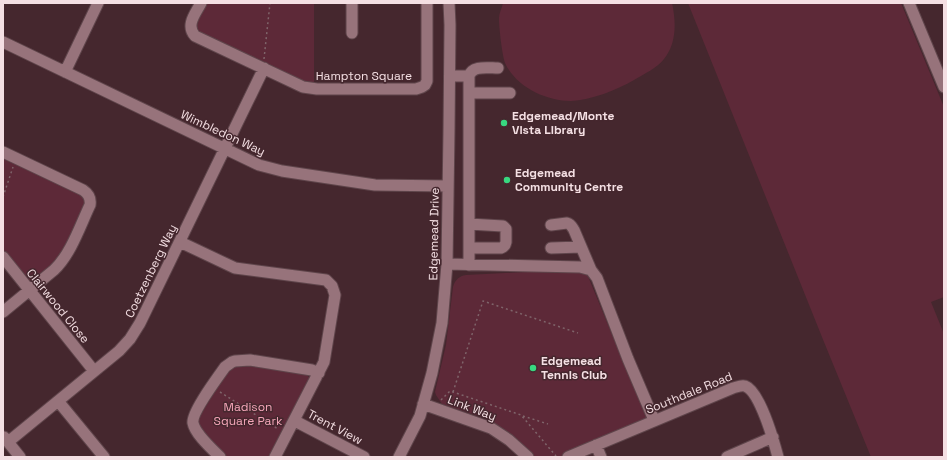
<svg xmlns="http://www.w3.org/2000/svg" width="947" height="460" viewBox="0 0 947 460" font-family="'Space Grotesk',sans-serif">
  <rect width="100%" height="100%" fill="#45272e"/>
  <path fill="#5d2938" d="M207,3h107v81l-8,-1 -109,-52 -1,-7z
    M503,3h169c4,18 5,40 -8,56 -7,9 -20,15 -30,21 -17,10 -43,20 -63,21 -25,0 -55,-14 -66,-38 -3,-9 -6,-35 -6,-45 0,-5 3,-10 4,-15z
    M688,3h213l43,104v190l-13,5 13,32v123h-73l-47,-115z
    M3,157l81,39 2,8 -26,52 -3,5 -24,20h-3l-4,-2 -23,-28z
    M585,269l62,150 -88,38h-25l-15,-15 -31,-23 -46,-15 -6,-9 -1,-3 11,-47 7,-58c2,-7 6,-11 13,-12z
    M235,363l71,11 3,3 1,3 -39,77h-44l-26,-26 -3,-9 2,-6 30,-49z"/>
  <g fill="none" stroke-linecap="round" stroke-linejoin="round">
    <defs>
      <path id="minor" d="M201,3c-5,10 -16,22 -6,33l108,51 14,2h99l6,-2 3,-2 2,-4v-78
        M352,3v30
        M909,3l35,84
        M3,42l256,123 23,6 93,14 73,1
        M65,72l33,-69
        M450,76h19v189
        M469,76c3,-11 19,-8 29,-8
        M469,93h41
        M3,152l80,38c6,4 8,9 7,15 -10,21 -19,49 -36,65l-51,42
        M551,225l16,-2c4,1 5,4 7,7l17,40
        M180,242l55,26 91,12 6,6 3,9 -11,67 -49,95
        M469,248h32l2,-1 2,-2 1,-3v-13l-3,-3 -34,-2
        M551,248l30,-1
        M3,257l91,114
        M447,264l133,3 11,3 6,8 31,81 26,61
        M58,401l46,56
        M423,404l68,24 18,12 19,17
        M295,421l69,36
        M4,437l16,20
        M8,442l111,-91 11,-12 10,-16 124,-255
        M596,445l5,12
        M220,457c-8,-8 -25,-23 -27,-34 -2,-10 25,-46 32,-56l7,-5 3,-1 15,-1 62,10 7,3
        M399,457l21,-41 12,-43 10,-50 5,-59 2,-133 1,-106 -1,-22
        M568,457l165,-69c4,-1 8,-3 12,-2 15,5 29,56 33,71
        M727,457l46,-20"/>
    </defs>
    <use href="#minor" stroke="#5f454b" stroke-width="13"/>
    <path stroke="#7f646a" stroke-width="1.5" stroke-dasharray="2 3" stroke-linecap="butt" d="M264,59l6,-56
      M3,197l10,-30
      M220,392l58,37
      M453,392l30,-91 95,32
      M441,400l9,-9 71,24 35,41
      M523,416l25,8"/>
    <use href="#minor" stroke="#97737b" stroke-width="11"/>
  </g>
  <g fill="#38d880" stroke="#45272e" stroke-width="1.5">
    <circle cx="504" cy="123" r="4"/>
    <circle cx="507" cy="180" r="4"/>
    <circle cx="533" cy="368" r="4"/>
  </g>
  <g text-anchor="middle" stroke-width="3" stroke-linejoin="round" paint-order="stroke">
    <g font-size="12" fill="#f4dfe3" stroke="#45272e">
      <text x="364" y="80">Hampton Square</text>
      <text transform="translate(223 133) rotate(25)" y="4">Wimbledon Way</text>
      <text transform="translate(434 234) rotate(-89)" y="4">Edgemead Drive</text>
      <text transform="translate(151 271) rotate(-64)" y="4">Coetzenberg Way</text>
      <text transform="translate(58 306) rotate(51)" y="4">Clairwood Close</text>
      <text transform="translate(689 393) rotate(-22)" y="4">Southdale Road</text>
      <text transform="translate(472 408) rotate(21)" y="4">Link Way</text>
      <text transform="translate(335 427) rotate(28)" y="4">Trent View</text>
    </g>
    <g font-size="12" font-weight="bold" fill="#f4dfe3" stroke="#45272e" text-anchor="start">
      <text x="512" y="120">Edgemead/Monte<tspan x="512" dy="14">Vista Library</tspan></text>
      <text x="515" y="177">Edgemead<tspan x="515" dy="14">Community Centre</tspan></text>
      <text x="541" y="365">Edgemead<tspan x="541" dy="14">Tennis Club</tspan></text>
    </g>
    <g font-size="12" fill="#f5a6b9" stroke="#45272e">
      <text x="248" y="411">Madison<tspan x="248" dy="14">Square Park</tspan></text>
    </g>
  </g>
  <rect width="947" height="460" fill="none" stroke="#f4dfe3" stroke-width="8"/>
</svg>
